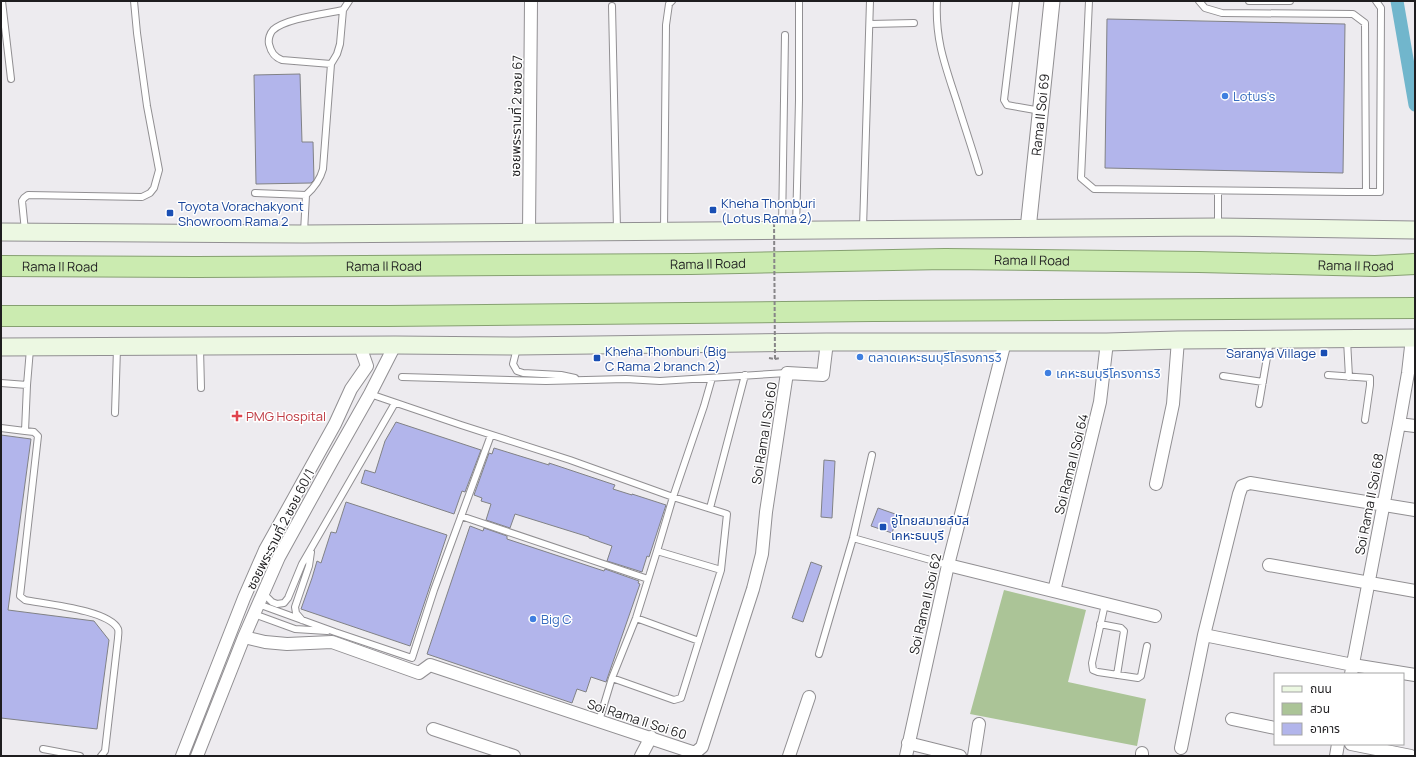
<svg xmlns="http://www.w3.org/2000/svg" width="1416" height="757" viewBox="0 0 1416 757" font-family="Manrope,'Noto Sans Thai',sans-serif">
  <rect width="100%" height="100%" fill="#edebef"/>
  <path fill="#abc497" d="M1004,590l82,20 -18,72 78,17 -9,47 -167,-32z"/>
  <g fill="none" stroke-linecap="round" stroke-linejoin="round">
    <path stroke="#71b6cc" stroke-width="13" d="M1397,1l18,104"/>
  </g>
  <path fill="#b2b5eb" stroke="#818285" d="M1107,19l238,5 -2,149 -238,-5z
    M300,74l2,68h11l1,38 -3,3 -55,1 -2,-109z
    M396,422l85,28 -16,42 -3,-1 -8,23 -93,-31 4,-13 10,3 10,-32z
    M1,435l30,4 -23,171 86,11 15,19 -12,89 -96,-11z
    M494,448l55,17v-2l66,22 -2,4 19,6v-1l34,11 -17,52 -2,-1 -5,16 -35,-11 5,-15 -23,-8v-1l-74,-23 -5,14 -24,-8 5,-16 -10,-3 1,-3 -8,-3 15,-42 3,1z
    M824,460l11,1 -3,57 -11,-1z
    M346,502l101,33 -37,111 -109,-37 11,-31 5,-17 4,2 10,-31 5,1z
    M878,508l20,7 -6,18 -21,-7z
    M470,526l13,5 1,-3 23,8v3l97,32 1,-2 34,12 -1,2 2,1 -34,98 -15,-5 -5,15 -9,-3 -5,14 -145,-49z
    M811,562l11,4 -19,56 -11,-4z"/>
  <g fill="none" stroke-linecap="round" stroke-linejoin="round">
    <defs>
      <path id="service" d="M2,1l9,78
        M937,1c-2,39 8,64 20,101 7,23 15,46 22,70
        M1016,1l-12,99 3,5 34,6
        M1089,1l-8,177 13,11 254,3h32l1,-184 -5,-7
        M1199,1l6,7 17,5 131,1 12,9 1,169
        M1249,1h41
        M612,6l5,224
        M870,24l44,-1
        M331,64l-49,-4c-8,-3 -11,-8 -13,-16 -1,-5 1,-11 4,-14 13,-12 53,-16 70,-20
        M255,193l51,2
        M1218,225v-34
        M863,228l7,-227
        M782,229l3,-194
        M796,229l3,-129v-99
        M664,230l2,-205 3,-21 3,-3
        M25,231l-3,-30 2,-3 4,-3 114,2 8,-4 4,-5 5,-18 -12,-64 -10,-73 -3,-32
        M304,232l2,-37c9,-8 14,-15 17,-26l8,-105 6,-10 3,-10 3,-34 6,-9
        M1347,340l2,37
        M200,348l1,40
        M517,348l-4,16 4,7 6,2 38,2 14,3
        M30,349l-3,36 -2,46 9,1 4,4 -18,160 5,4c20,4 84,10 93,29 1,3 0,6 0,9l-13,113 -4,5
        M1328,375l42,3v7l-5,35
        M1223,376l40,6
        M402,377l144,4 80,-2 34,2 127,-8
        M1,383l26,2
        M370,394l91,31 109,35 103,37 54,17 -6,56 -40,128 -7,2 -62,-22
        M1259,404l11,-64
        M115,413l2,-65
        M1,428l24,3
        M710,508l35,-133
        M461,516l187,63
        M853,538l95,27
        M657,551l64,19
        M266,590v6l6,6 5,2 7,-1 4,-5 14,-34 93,-161
        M258,604l77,28 77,26 22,-68 57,-155
        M1105,604l-13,59 1,7 5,2 40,6 3,-2 6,-30
        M254,614l41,15 32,2
        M636,618l63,23
        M302,620l-6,-7 -1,-6 14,-41 2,-14
        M1100,624l21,4 3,3 -7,44
        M819,654l34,-116 19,-83
        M599,721l13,-43 24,-60 21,-67 16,-54 31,-91 8,-28
        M43,749l37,7"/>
      <path id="minor" d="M529,232l2,-231
        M1399,424l16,2
        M1156,484l17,-80 5,-64
        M948,565l207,51
        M1269,565l146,26
        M1054,591l46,-189 7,-60
        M1204,635l149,30 62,10
        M244,637l21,5 22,2 45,-2 87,31 11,-8 262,87h4l6,-5 51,-158 9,-35 4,-42 21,-139 36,2 4,-33
        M1351,674l48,-250 9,-51 4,-35
        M1232,719l43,9
        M433,729l81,27
        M908,743l52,13
        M1351,744l60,12
        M1181,748l23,-113 35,-141 3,-8 8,-3 165,27
        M182,756l62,-158 21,-48 70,-126 16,-35 16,-23 -7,-20
        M197,756l47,-119 35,-80 53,-96 38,-67 25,-49
        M641,756l10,-19
        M789,756l20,-59
        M906,756l42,-191 57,-223
        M974,756l5,-32
        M1142,756v-3
        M1336,756l2,-12"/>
      <g id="tertiary">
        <path id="s1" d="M1028,229l24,-228"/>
      </g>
      <path id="secondary" d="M1,232l303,2 914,-7 197,3
        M1,347l394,-2 123,1 309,-4h280l71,-2 237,-2"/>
      <g id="trunk">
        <path id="s2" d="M1,266l194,1 496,-3 254,-5 254,3 176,4 40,-2"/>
        <path d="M1,316h388l484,-5 542,-3"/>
      </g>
    </defs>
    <use href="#service" stroke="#918f92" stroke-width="8"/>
    <use href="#minor" stroke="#918f92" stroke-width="14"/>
    <use href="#tertiary" stroke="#918f92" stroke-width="17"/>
    <use href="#secondary" stroke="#918f92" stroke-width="19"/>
    <use href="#trunk" stroke="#86a071" stroke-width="22"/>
    <path stroke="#878588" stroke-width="2" stroke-dasharray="4 2" stroke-linecap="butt" d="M769,358l6,1 5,-1"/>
    <use href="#service" stroke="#fff" stroke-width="6"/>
    <use href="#minor" stroke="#fff" stroke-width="12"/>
    <use href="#tertiary" stroke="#fff" stroke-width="15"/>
    <use href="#secondary" stroke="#ecf8e2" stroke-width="17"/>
    <use href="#trunk" stroke="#cbebb0" stroke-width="20"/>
    <path stroke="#878588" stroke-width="2" stroke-dasharray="4 2" stroke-linecap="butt" d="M774,217l1,142"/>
  </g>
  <g fill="#3f7fe0" stroke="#fff" stroke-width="1.5">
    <circle cx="1225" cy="96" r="4"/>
    <circle cx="860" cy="357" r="4"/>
    <circle cx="1048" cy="373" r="4"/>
    <circle cx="533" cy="619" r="4"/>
  </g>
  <g fill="#1a4fb4" stroke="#fff" stroke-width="1.5">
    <rect x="709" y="206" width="8" height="8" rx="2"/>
    <rect x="166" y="209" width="8" height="8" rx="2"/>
    <rect x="1320" y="349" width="8" height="8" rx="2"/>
    <rect x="593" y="354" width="8" height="8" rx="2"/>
    <rect x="879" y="523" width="8" height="8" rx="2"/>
  </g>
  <path fill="#e0444e" stroke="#fff" stroke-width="1.5" d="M235 410h4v4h4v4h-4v4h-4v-4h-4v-4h4z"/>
  <g text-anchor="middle" stroke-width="3" stroke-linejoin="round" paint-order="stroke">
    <g font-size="13" fill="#366cbe" stroke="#fff" text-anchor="start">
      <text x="1233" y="101">Lotus's</text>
      <text x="868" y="362">ตลาดเคหะธนบุรีโครงการ3</text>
      <text x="1056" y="378">เคหะธนบุรีโครงการ3</text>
      <text x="541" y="624">Big C</text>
    </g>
    <g font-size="13" fill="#1e1d1f" stroke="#fff">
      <text dy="5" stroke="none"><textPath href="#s1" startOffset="115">Rama II Soi 69</textPath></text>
      <text transform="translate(516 116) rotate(-89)" y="5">ซอยพระรามที่ 2 ซอย 67</text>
      <text dy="5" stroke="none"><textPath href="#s2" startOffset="1031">Rama II Road</textPath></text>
      <text dy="5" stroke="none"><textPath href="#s2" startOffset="707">Rama II Road</textPath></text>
      <text dy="5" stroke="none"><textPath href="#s2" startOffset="1355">Rama II Road</textPath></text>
      <text dy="5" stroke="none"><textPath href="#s2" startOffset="59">Rama II Road</textPath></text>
      <text dy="5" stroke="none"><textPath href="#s2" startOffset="383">Rama II Road</textPath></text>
      <text transform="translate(764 433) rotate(-81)" y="5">Soi Rama II Soi 60</text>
      <text transform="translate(1071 464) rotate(-76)" y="5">Soi Rama II Soi 64</text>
      <text transform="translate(1369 504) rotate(-79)" y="5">Soi Rama II Soi 68</text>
      <text transform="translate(280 529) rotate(-63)" y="5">ซอยพระรามที่ 2 ซอย 60/1</text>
      <text transform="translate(925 604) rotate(-77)" y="5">Soi Rama II Soi 62</text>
      <text transform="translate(637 719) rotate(18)" y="5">Soi Rama II Soi 60</text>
    </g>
    <g font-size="13" fill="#164399" stroke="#fff" text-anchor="start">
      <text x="721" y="208">Kheha Thonburi<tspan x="721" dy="15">(Lotus Rama 2)</tspan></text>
      <text x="178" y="211">Toyota Vorachakyont<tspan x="178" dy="15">Showroom Rama 2</tspan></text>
      <text x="605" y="356">Kheha Thonburi (Big<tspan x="605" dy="15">C Rama 2 branch 2)</tspan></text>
      <text x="1316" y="358" text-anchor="end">Saranya Village</text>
      <text x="891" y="525">อู่ไทยสมายล์บัส<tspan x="891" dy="15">เคหะธนบุรี</tspan></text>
    </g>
    <g font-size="13" fill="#be3a42" stroke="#fff" text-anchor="start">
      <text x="246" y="421">PMG Hospital</text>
    </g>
  </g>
  <rect width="1416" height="757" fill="none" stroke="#1e1d1f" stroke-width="4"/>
  <rect x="1274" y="673" width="130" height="72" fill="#ffffff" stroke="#a5a5a5"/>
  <rect x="1282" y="686" width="20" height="6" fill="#ecf8e2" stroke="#a5a5a5"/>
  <text x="1310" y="693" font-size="12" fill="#1e1d1f">ถนน</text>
  <rect x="1282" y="703" width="20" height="12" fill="#abc497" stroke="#a5a5a5"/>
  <text x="1310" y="713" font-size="12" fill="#1e1d1f">สวน</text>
  <rect x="1282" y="723" width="20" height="12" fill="#b2b5eb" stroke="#a5a5a5"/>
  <text x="1310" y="733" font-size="12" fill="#1e1d1f">อาคาร</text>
</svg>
